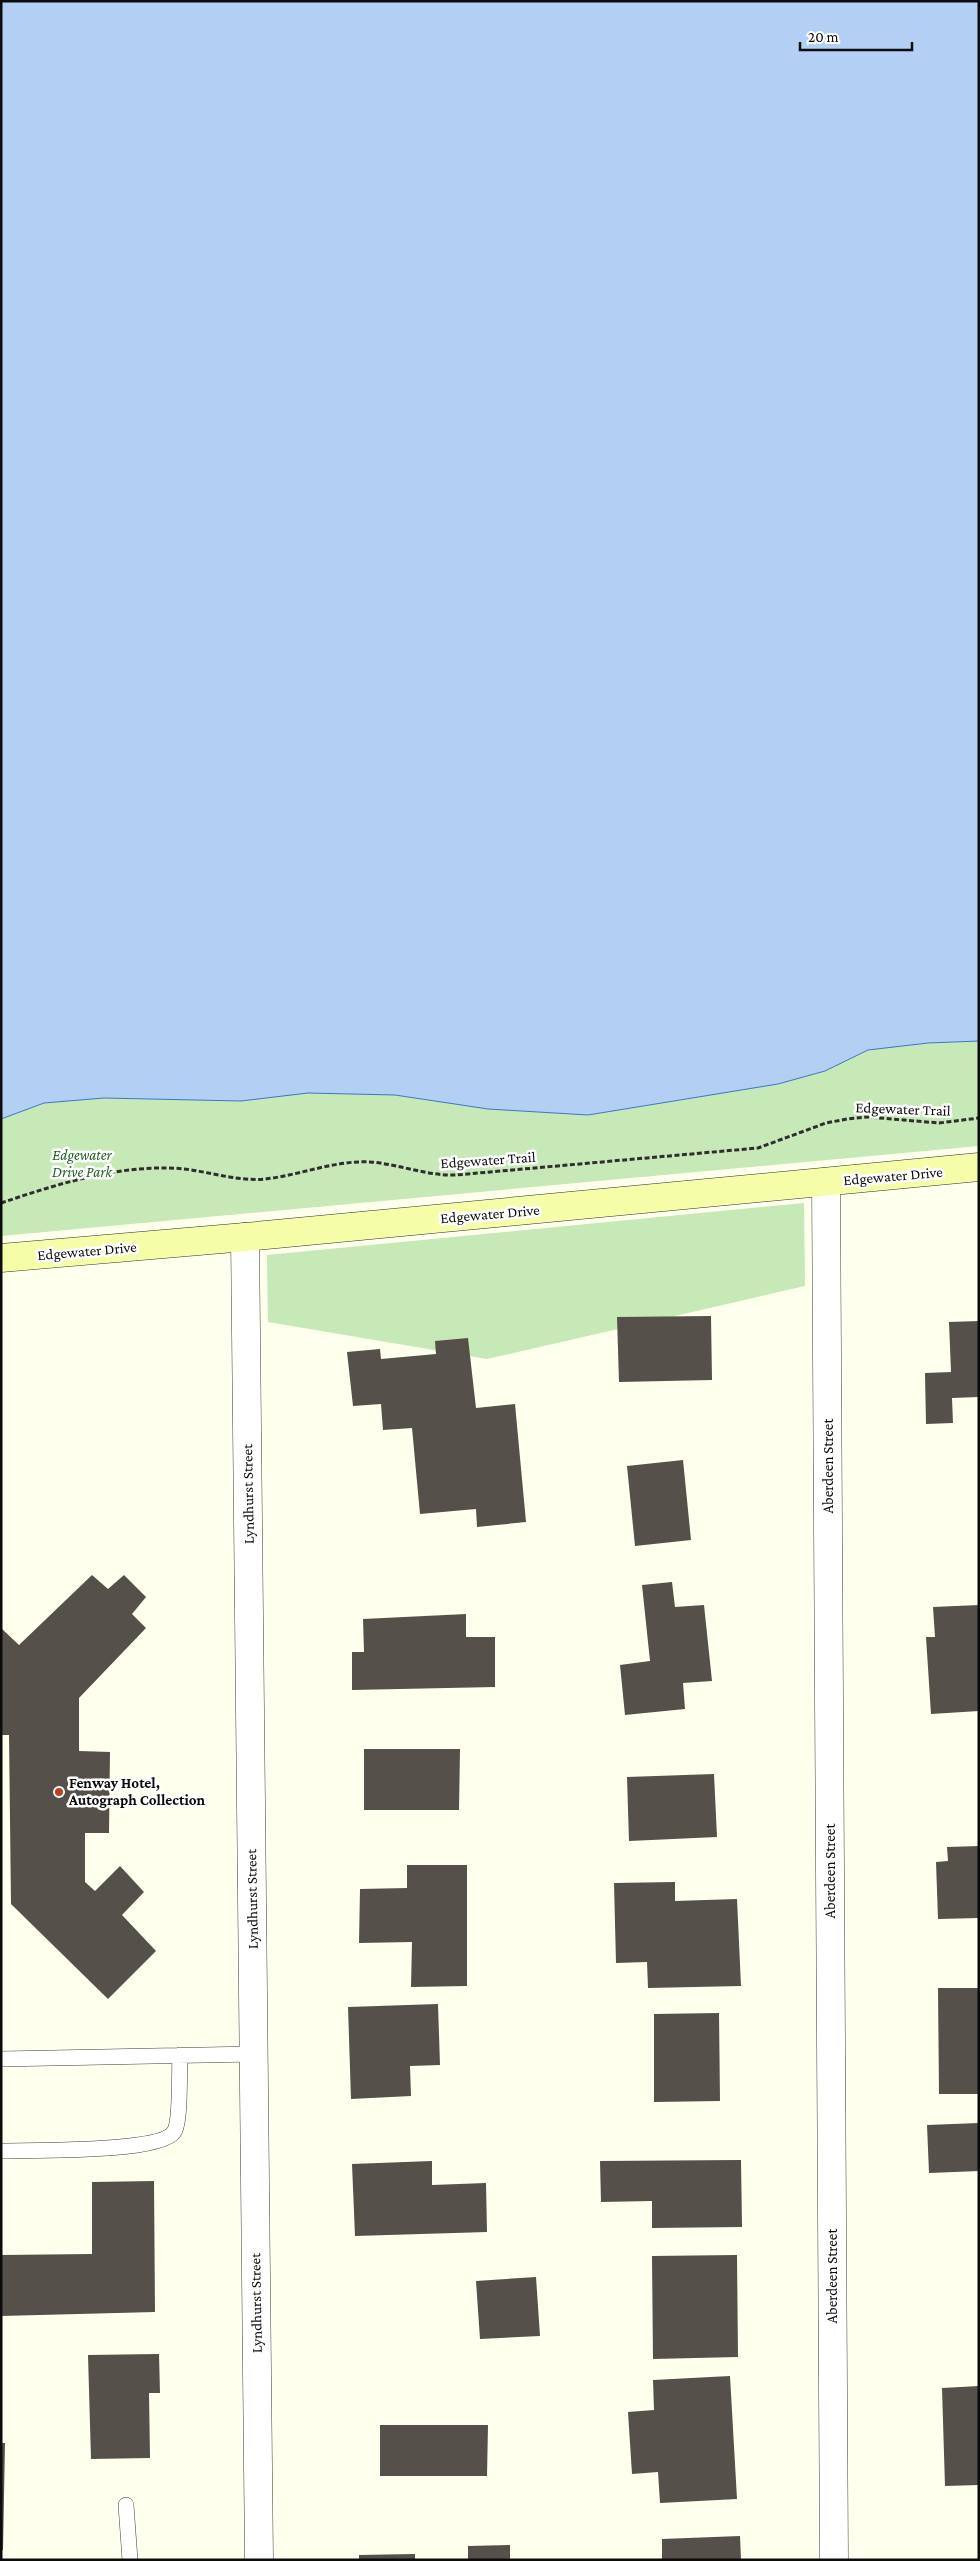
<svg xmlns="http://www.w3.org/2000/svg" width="980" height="2561" viewBox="0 0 980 2561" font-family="'Crimson Pro',serif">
  <rect width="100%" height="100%" fill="#feffec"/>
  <path fill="#c7e8b7" d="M979,1041v105l-978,90v-117l43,-16 60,-5 137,3 67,-8 87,2 93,14 100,6 190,-31 47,-13 43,-21 60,-7z
    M804,1203l1,83 -318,73 -219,-37 -1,-67z"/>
  <path fill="#b3cff4" stroke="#3c75c9" d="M1,1h978v1040l-51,2 -60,7 -43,21 -47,13 -190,31 -100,-6 -93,-14 -87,-2 -67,8 -137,-3 -60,5 -43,16z"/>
  <path fill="#555049" d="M711,1316l1,64 -93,2 -2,-65z
    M979,1321v76l-27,1 1,25 -27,1 -1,-51 26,-1 -2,-50z
    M468,1338l8,70 39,-4 11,118 -49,5 -1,-18 -56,5 -8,-86 -29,2 -2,-26 -28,2 -6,-54 33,-3 1,10 55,-5 -1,-13z
    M683,1460l8,80 -56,6 -8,-80z
    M92,1575l16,14 16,-14 22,22 -14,17 14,14 -67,70v53l31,1 -1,81h-24v49l10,9 25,-25 24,26 -22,23 34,36 -48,48 -97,-95 -2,-169h-8v-107l18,17z
    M672,1582l3,25 29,-2 8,76 -29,2 2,26 -60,6 -5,-50 30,-4 -8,-76z
    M979,1605v106l-48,3 -5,-77h9l-2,-30z
    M466,1614v23h29v50l-143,3v-38h12l-1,-33z
    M364,1749h96l-1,61h-95z
    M714,1774l3,63 -88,4 -2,-64z
    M979,1846v72l-41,1 -2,-57 12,-1 -1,-14z
    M407,1865h60v121l-56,1 1,-45 -53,1 1,-54 47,-1z
    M675,1882v19l62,-2 4,87 -93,2 -1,-26 -31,1 -2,-80z
    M938,1988h41v106h-40z
    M438,2004l2,61 -30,1 1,30 -60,3 -3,-92z
    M719,2013l1,88 -66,1v-88z
    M979,2123v48l-50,2 -2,-48z
    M741,2160l1,67 -90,1v-27l-51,1 -1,-41z
    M432,2161v24l54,-2 1,49 -132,4 -3,-72z
    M154,2181l1,131 -154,4v-61l91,-1v-72z
    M737,2255l1,102 -85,2 -1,-103z
    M536,2277l4,59 -60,3 -4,-58z
    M159,2354l1,39h-11l1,65 -59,1 -3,-104z
    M730,2376l7,123 -77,4 -2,-31 -26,2 -4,-62 26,-2 -1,-30z
    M979,2386v99l-34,1 -3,-98z
    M380,2425h108l-1,51h-107z
    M1,2443h4l-2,107h-2z
    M740,2536l1,24h-79v-21z
    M510,2545v15h-42v-14z
    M415,2554v6h-56v-5z"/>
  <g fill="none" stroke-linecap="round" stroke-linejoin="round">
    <defs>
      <path id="lane" d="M1,2059l253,-5
        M1,2151c29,-1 159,2 173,-19 7,-10 5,-62 6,-77
        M126,2505l4,55"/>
      <path id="street" d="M826,1182l8,1378
        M245,1237l14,1323"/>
      <path id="secondary" d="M1,1258l244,-21 734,-70"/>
    </defs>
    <use href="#lane" stroke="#3f3f3f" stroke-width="16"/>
    <use href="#street" stroke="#3f3f3f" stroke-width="29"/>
    <use href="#secondary" stroke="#2e2e2e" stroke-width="29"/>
    <path stroke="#2e2e2e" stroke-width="3" stroke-dasharray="5 2.5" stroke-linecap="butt" d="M1,1203c54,-18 109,-36 167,-35 33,0 64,14 97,11 36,-4 70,-19 105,-17 29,2 56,14 86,13l302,-27 68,-25 21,-4 21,-2 71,6 40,-5"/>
    <use href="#lane" stroke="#fff" stroke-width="15"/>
    <use href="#street" stroke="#fff" stroke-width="28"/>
    <use href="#secondary" stroke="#f5fda9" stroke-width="28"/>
  </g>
  <circle fill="#b93e28" stroke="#fff" stroke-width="2" cx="59" cy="1792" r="5"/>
  <g text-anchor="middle" stroke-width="5" stroke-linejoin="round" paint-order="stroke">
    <g font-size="15" fill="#0c0c0c" stroke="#fff">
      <text transform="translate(903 1109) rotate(2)" y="5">Edgewater Trail</text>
      <text transform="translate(488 1160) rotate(-4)" y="5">Edgewater Trail</text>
      <text transform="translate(893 1176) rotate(-5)" y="5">Edgewater Drive</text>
      <text transform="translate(490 1214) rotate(-5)" y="5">Edgewater Drive</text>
      <text transform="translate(87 1251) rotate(-5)" y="5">Edgewater Drive</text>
      <text transform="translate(828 1466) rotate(-90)" y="5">Aberdeen Street</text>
      <text transform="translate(248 1494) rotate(-91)" y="5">Lyndhurst Street</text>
      <text transform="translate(830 1871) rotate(-90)" y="5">Aberdeen Street</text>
      <text transform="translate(252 1899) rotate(-91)" y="5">Lyndhurst Street</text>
      <text transform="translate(832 2276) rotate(-90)" y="5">Aberdeen Street</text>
      <text transform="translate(256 2303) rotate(-91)" y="5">Lyndhurst Street</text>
    </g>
    <g font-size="15" font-style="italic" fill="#1f621f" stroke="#fff">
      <text x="82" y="1160">Edgewater<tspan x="82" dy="17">Drive Park</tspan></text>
    </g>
    <g font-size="15" font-weight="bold" fill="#0c0c0c" stroke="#fff" text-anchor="start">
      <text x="69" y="1788">Fenway Hotel,<tspan x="69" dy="17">Autograph Collection</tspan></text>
    </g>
  </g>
  <rect width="980" height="2561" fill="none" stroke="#0c0c0c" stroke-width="5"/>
  <path d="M800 42v8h112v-8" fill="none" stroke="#0c0c0c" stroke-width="2.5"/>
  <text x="808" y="42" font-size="15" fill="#0c0c0c" stroke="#ffffff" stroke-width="4" paint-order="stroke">20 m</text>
</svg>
